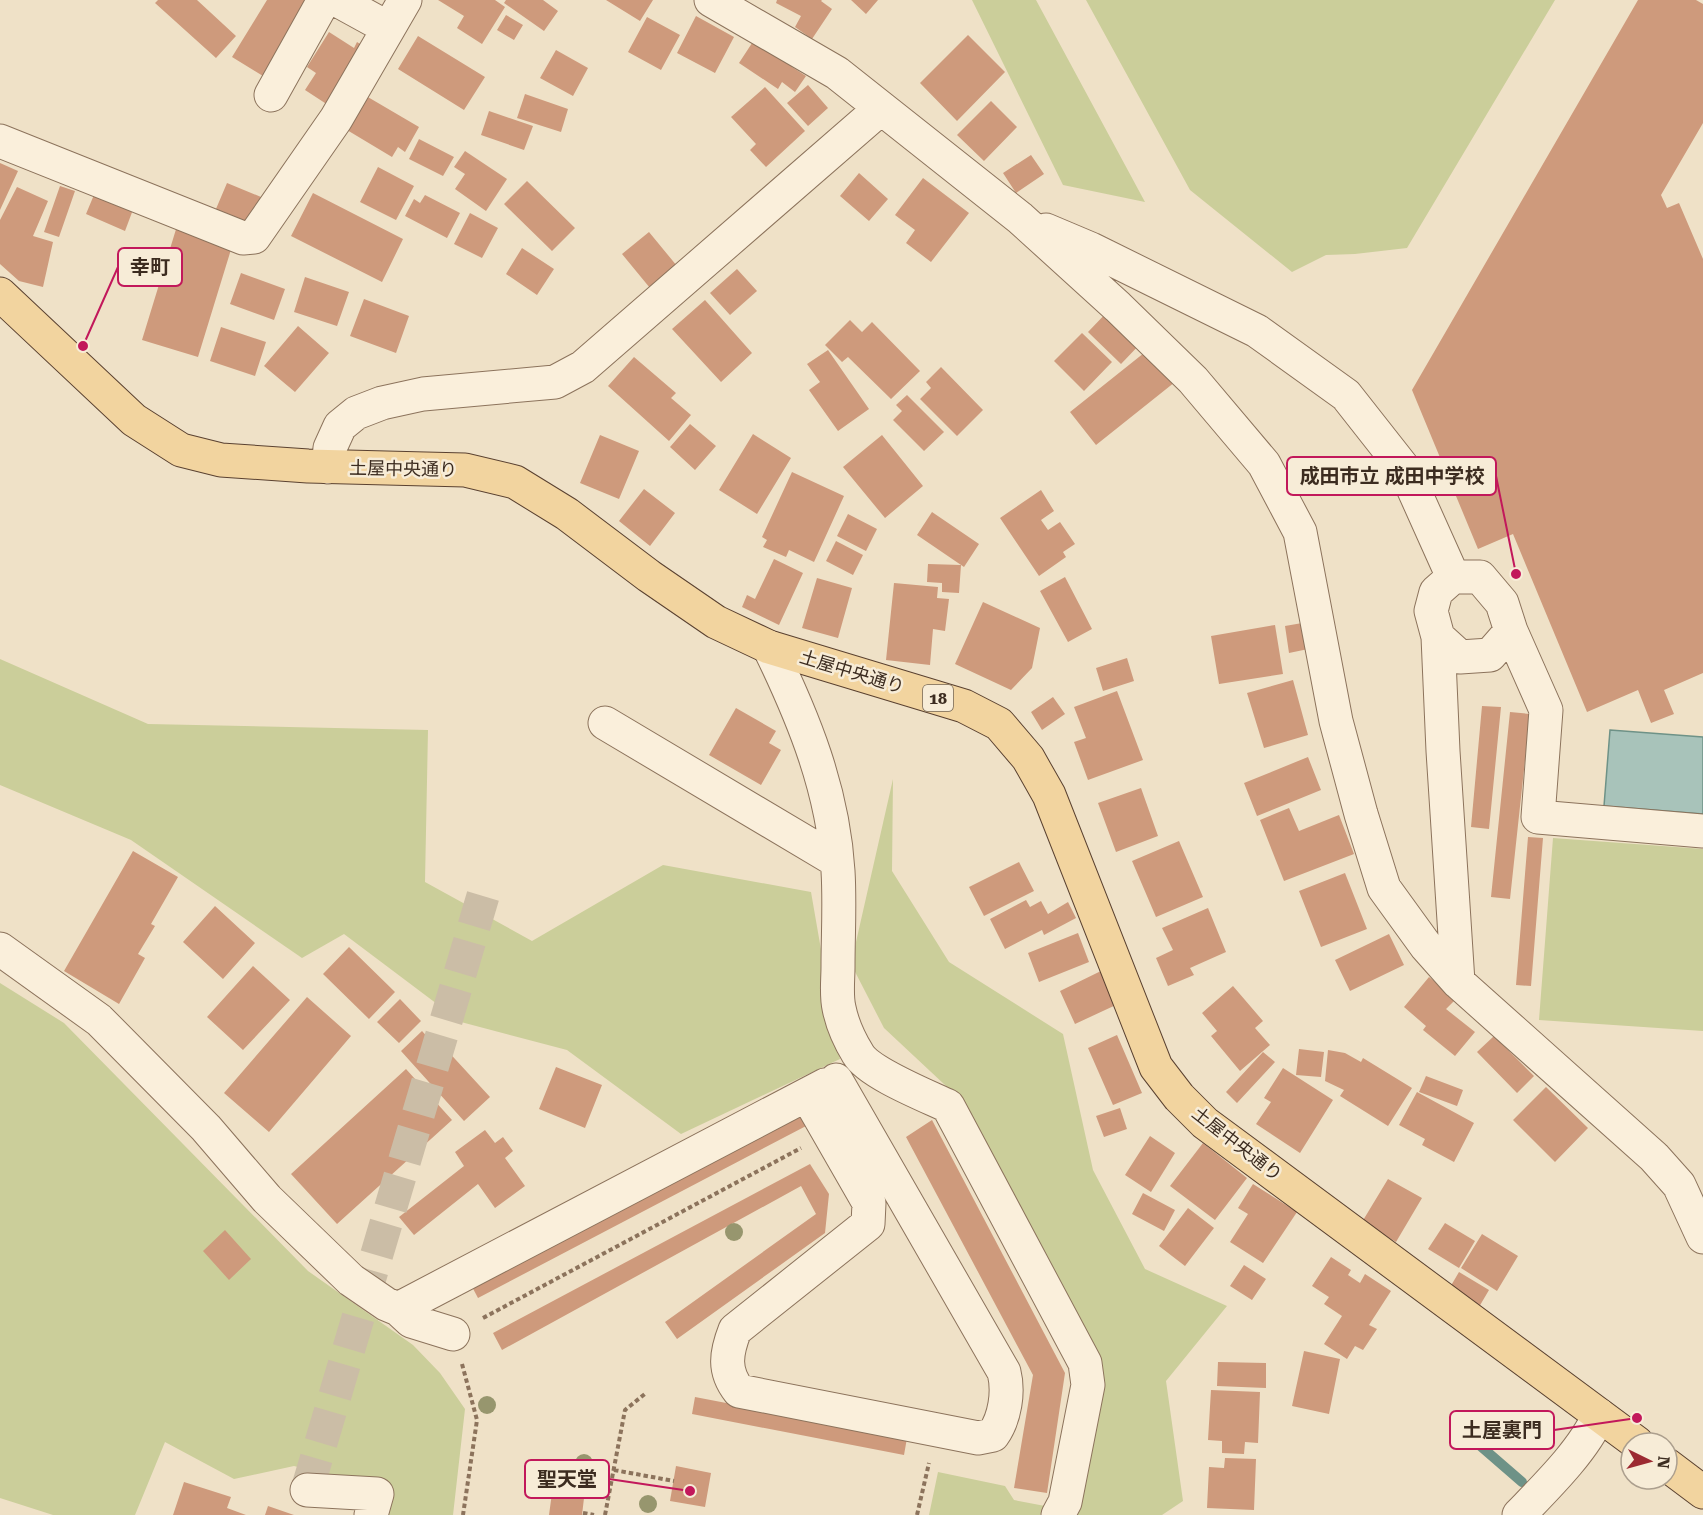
<svg xmlns="http://www.w3.org/2000/svg" width="1703" height="1515" viewBox="0 0 1703 1515" font-family="'Roboto Serif','Noto Sans JP',serif">
  <rect width="100%" height="100%" fill="#efe1c7"/>
  <path fill="#cbce9a" d="M972,0h64l109,202 -82,-17z
    M1086,0h469l-148,248 -52,6 -29,1 -34,17 -102,-82z
    M0,659l148,65 280,6 -3,152 107,59 131,-76 148,27 29,167 -159,75 -114,-84 -106,-28 -117,-88 -42,24 -171,-118 -131,-55z
    M893,779l-1,92 57,91 114,72 30,136 52,99 82,37 -61,75 17,120 -21,14h-92l29,-129 -138,-286 -77,-72 -33,-64z
    M1553,838l150,11v182l-164,-11z
    M0,983l64,40 244,248 105,74 27,28 25,36 -12,106h-65l5,-23 -99,-26 -60,13 -69,-37 -30,73h-82l-53,-17z
    M938,1472l67,14 9,14 31,6 -5,9h-111z"/>
  <path fill="#a8c3ba" stroke="#6e9287" stroke-width="1.5" d="M1610,730l93,7v77l-99,-8z"/>
  <g fill="none" stroke-linecap="round" stroke-linejoin="round">
    <path stroke="#6e9287" stroke-width="10" d="M1462,1430l60,52"/>
  </g>
  <path fill="#ce9a7c" d="M158,0h39l39,36 -20,22 -61,-55z
    M267,0h43l-47,76 -31,-19z
    M438,0h57l10,7 -23,37 -25,-16 7,-12z
    M506,0h37l15,11 -14,20 -40,-28z
    M606,0h47l-13,21z
    M777,0h45l-1,1 11,8 -20,30 -17,-12 6,-11 -25,-13z
    M851,0h27l-12,14z
    M1638,0h58l7,4v119l-42,72 6,13 12,-5 24,56v414l-39,17 10,24 -23,9 -13,-33 -51,22 -74,-178 -35,15 -66,-159z
    M506,15l17,10 -9,15 -17,-10z
    M696,16l38,21 -19,36 -38,-20z
    M647,17l33,18 -19,35 -33,-18z
    M329,32l25,16 3,-6 8,5 -37,58 -23,-15 11,-17 -9,-6z
    M968,35l37,37 -48,49 -37,-38z
    M418,36l67,41 -21,33 -66,-41z
    M756,37l39,26 -3,4 14,9 -11,16 -13,-10 -4,7 -39,-26z
    M556,50l32,18 -15,28 -33,-18z
    M808,85l20,23 -20,18 -21,-23z
    M765,87l40,44 -39,36 -16,-17 6,-6 -25,-27z
    M361,93l58,34 -14,25 -7,-5 -6,10 -50,-30z
    M525,94l43,15 -7,23 -44,-14z
    M991,101l26,26 -33,34 -27,-26z
    M489,111l44,15 -9,24 -43,-15z
    M419,139l35,18 -11,19 -34,-17z
    M465,151l42,28 -21,32 -31,-22 10,-15 -11,-7z
    M1031,155l13,19 -28,19 -13,-20z
    M0,163l18,8 -18,39z
    M378,167l36,19 -18,34 -36,-18z
    M859,173l29,26 -19,22 -29,-25z
    M923,178l46,35 -38,49 -25,-19 9,-13 -20,-15z
    M527,181l48,47 -23,23 -48,-47z
    M227,183l34,14 -13,33 -35,-14z
    M60,186l15,5 -16,46 -15,-5z
    M17,187l31,14 -15,35 20,6 -10,45 -24,-6 -19,-17v-44z
    M96,190l38,17 -9,24 -39,-17z
    M313,193l90,46 -21,43 -91,-46z
    M425,195l35,18 -13,25 -42,-22 9,-17 6,4z
    M470,213l28,15 -16,30 -28,-14z
    M177,226l56,17 -35,114 -56,-17z
    M649,232l28,34 -27,22 -28,-34z
    M522,248l32,21 -17,26 -31,-21z
    M737,269l20,22 -27,24 -20,-22z
    M241,273l44,16 -11,31 -44,-16z
    M305,277l44,15 -12,34 -43,-14z
    M364,299l45,17 -13,37 -46,-17z
    M705,300l47,53 -31,29 -49,-53z
    M1110,309l33,32 -22,23 -33,-32z
    M850,320l12,12 10,-10 48,49 -29,28 -43,-42 -6,5 -17,-17z
    M298,326l31,27 -34,39 -31,-26z
    M221,327l45,15 -11,34 -45,-15z
    M1082,333l30,29 -28,29 -30,-30z
    M1149,349l26,33 -79,63 -26,-33z
    M828,350l41,59 -31,22 -29,-41 11,-8 -13,-18z
    M634,357l42,36 -5,5 20,17 -22,26 -61,-55z
    M941,367l42,43 -26,26 -37,-37 11,-11 -5,-6z
    M907,395l37,37 -20,19 -31,-31 9,-9 -6,-6z
    M690,424l26,22 -21,24 -25,-23z
    M753,434l38,24 -34,56 -38,-24z
    M600,435l39,16 -20,48 -39,-16z
    M882,435l41,51 -38,32 -42,-51z
    M792,472l52,24 -30,66 -25,-12 -3,7 -23,-10 4,-7 -5,-3z
    M644,489l31,24 -25,33 -31,-25z
    M1041,490l13,21 -13,9 7,10 12,-8 15,22 -12,8 3,5 -27,19 -39,-58z
    M932,512l47,32 -15,23 -47,-32z
    M848,514l29,15 -11,22 -29,-15z
    M836,541l27,14 -10,20 -27,-14z
    M774,559l29,14 -24,52 -37,-18 5,-12 8,4z
    M928,564l33,1 -2,28 -17,-1v-9l-15,-1z
    M1065,577l27,52 -24,13 -28,-51z
    M817,578l35,10 -14,50 -36,-10z
    M894,583l44,4 -1,11 12,1 -4,32 -12,-2 -3,36 -44,-5z
    M983,602l57,26 -8,40 -21,22 -56,-26z
    M1308,622l5,26 -24,5 -4,-27z
    M1275,625l8,49 -64,10 -8,-48z
    M1127,658l7,23 -31,10 -7,-23z
    M1293,680l15,55 -44,13 -17,-55z
    M1117,691l26,69 -55,20 -14,-38 12,-4 -12,-31z
    M1053,697l12,17 -23,16 -11,-18z
    M1482,706l19,1 -12,122 -18,-2z
    M736,708l40,23 -7,12 12,7 -20,35 -52,-30z
    M1510,712l20,2 -20,185 -19,-2z
    M1308,757l13,33 -64,26 -13,-33z
    M1141,788l17,48 -42,16 -18,-49z
    M1289,808l10,23 40,-16 15,39 -70,27 -24,-61z
    M1528,837l15,1 -12,148 -15,-1z
    M1179,841l24,56 -47,20 -24,-56z
    M133,851l45,26 -27,47 4,2 -17,28 7,4 -26,46 -55,-33z
    M1019,862l15,29 -50,25 -15,-29z
    M1345,873l22,56 -46,18 -22,-56z
    M1026,900l4,7 11,-6 7,13 20,-12 8,16 -32,17 -2,-5 -37,19 -15,-30z
    M215,906l40,37 -32,36 -40,-37z
    M1208,908l18,44 -36,16 4,7 -26,11 -12,-28 17,-8 -11,-22z
    M1078,933l11,29 -50,20 -11,-29z
    M1389,934l15,31 -54,26 -15,-31z
    M349,947l46,45 -26,27 -46,-45z
    M253,966l37,34 -47,50 -36,-33z
    M1103,970l15,34 -43,20 -15,-33z
    M1429,977l27,22 -10,10 29,23 -20,24 -32,-26 3,-4 -22,-19z
    M1233,986l30,35 -8,7 15,17 -30,26 -29,-35 6,-5 -15,-18z
    M307,997l44,39 -82,96 -45,-39z
    M400,999l21,22 -22,22 -22,-21z
    M422,1031l18,20 4,-4 46,50 -26,24 -63,-70z
    M1117,1035l25,58 -29,12 -25,-57z
    M1494,1036l40,40 -17,17 -40,-41z
    M1299,1049l25,3 -3,25 -25,-2z
    M1328,1050l17,3 16,9 2,-4 49,30 -24,38 -48,-30 4,-6 -19,-9z
    M1263,1052l12,10 -38,41 -11,-11z
    M556,1067l46,18 -17,43 -46,-19z
    M1283,1068l50,32 -33,53 -44,-29 15,-22 -7,-4z
    M406,1069l46,51 -115,104 -46,-50z
    M1426,1076l37,14 -6,16 -38,-14z
    M1546,1087l42,41 -33,34 -42,-42z
    M1417,1092l57,31 -20,39 -32,-17 3,-6 -26,-14z
    M1120,1108l7,21 -23,8 -8,-21z
    M797,1109l9,17 -328,172 -9,-17z
    M932,1120l133,253 -18,120 -33,-5 19,-113 -127,-238z
    M485,1130l10,13 8,-6 10,14 -8,7 20,28 -30,22 -17,-24 -64,51 -15,-18 65,-51 -9,-14z
    M1150,1136l25,17 -24,39 -26,-17z
    M1203,1143l44,35 -32,42 -45,-34z
    M810,1164l19,30 -4,39 -148,106 -12,-17 151,-108 -15,-28 -299,164 -9,-17z
    M1388,1179l34,19 -26,44 -34,-20z
    M1253,1184l44,28 -34,51 -33,-21 18,-28 -10,-6z
    M1143,1193l32,17 -11,21 -32,-17z
    M1188,1208l26,20 -29,38 -26,-20z
    M1445,1223l30,18 -16,27 -31,-19z
    M225,1230l26,29 -22,21 -26,-29z
    M1482,1234l36,22 -21,35 -36,-23z
    M1331,1257l20,13 -3,5 12,8 5,-9 26,17 -22,34 8,4 -14,21 -8,-4 -8,13 -23,-15 18,-28 -18,-12 5,-7 -17,-11z
    M1244,1265l22,14 -14,21 -22,-14z
    M1459,1272l30,18 -10,17 -30,-18z
    M1304,1351l36,8 -11,55 -37,-8z
    M1218,1362l48,1v25l-49,-2z
    M1211,1390l49,2 -2,51 -13,-1 -1,12 -22,-1v-12l-14,-1z
    M695,1397l212,41 -3,17 -212,-41z
    M1225,1458l31,1 -2,51 -47,-2 2,-41 15,1z
    M676,1466l35,7 -6,34 -35,-6z
    M184,1482l47,15 -4,11 19,7h-73z
    M552,1493l32,5 -2,17h-33z
    M268,1506l26,9h-29z"/>
  <g fill="none" stroke-linecap="round" stroke-linejoin="round">
    <path stroke="#cbbda6" stroke-width="33" stroke-dasharray="33 16" stroke-linecap="butt" d="M307,1490l176,-594"/>
    <defs>
      <path id="minor" d="M337,0l51,28
        M711,0l126,73 183,145 98,89 75,73 71,84 36,68 36,189 25,93 23,74 42,58 32,36 196,175 25,28 24,52
        M271,95l53,-95
        M0,141l243,97 11,-1 82,-118 69,-119
        M1046,230l45,19 166,82 89,64 59,75 48,107 -17,15 -5,19 7,26 22,20 30,-2 21,-24 -9,-28 -22,-26h-27
        M328,467l2,-19 10,-22 16,-13 26,-10 41,-9 132,-12 28,-15 297,-258
        M1511,631l35,79 -8,107 165,14
        M1438,637l5,114 15,231
        M769,647c35,72 64,143 69,224 2,32 0,64 0,96 0,13 -2,28 1,41 3,15 11,33 19,46 11,19 69,42 90,52l137,257 3,22 -23,117 -7,13
        M605,723l232,138
        M0,949l99,71 107,108 61,71 84,81 35,24 12,5 13,12 42,13
        M807,1095l62,108 -1,21 -133,106c-9,23 -12,41 4,61l239,47 15,-3c12,-17 16,-43 11,-63l-168,-292
        M398,1309l427,-224
        M307,1490l70,4 -6,21
        M1519,1515c27,-28 65,-65 80,-100"/>
      <path id="major" d="M0,294l134,126 47,30 40,10 87,6 157,4 50,12 52,32 82,62 67,46 53,25 195,59 35,18 29,34 21,37 107,272 23,30 26,26 432,320
        M1667,1465l36,27"/>
    </defs>
    <use href="#minor" stroke="#8c735c" stroke-width="35"/>
    <use href="#major" stroke="#5a4130" stroke-width="35"/>
    <path stroke="#8c735c" stroke-width="4" stroke-dasharray="4.5 3" stroke-linecap="butt" d="M483,1318l318,-170
      M462,1364l15,56 -14,95
      M614,1470l60,11
      M583,1513l11,2
      M605,1515l20,-105 21,-17
      M917,1515l12,-52"/>
    <use href="#minor" stroke="#faefdb" stroke-width="33"/>
    <use href="#major" stroke="#f2d49f" stroke-width="33"/>
  </g>
  <g fill="#97966e">
    <circle cx="734" cy="1232" r="9"/>
    <circle cx="487" cy="1405" r="9"/>
    <circle cx="584" cy="1463" r="9"/>
    <circle cx="648" cy="1504" r="9"/>
  </g>
  <g text-anchor="middle" stroke-width="5" stroke-linejoin="round" paint-order="stroke">
    <rect fill="#f7ecd7" stroke="#746657" stroke-width="1.5" x="923" y="685" width="30" height="26" rx="4.5"/>
    <g font-size="16" font-weight="bold" fill="#3c2c20">
      <text x="938" y="704">18</text>
    </g>
    <g font-size="18" fill="#3c2c20" stroke="#f7ecd7">
      <text transform="translate(403 469) rotate(1)" y="6">土屋中央通り</text>
      <text transform="translate(852 672) rotate(17)" y="6">土屋中央通り</text>
      <text transform="translate(1237 1144) rotate(38)" y="6">土屋中央通り</text>
    </g>
  </g>
  <path fill="none" stroke="#c2185b" stroke-width="2" d="M83 346L118 267M1516 574L1496 476M1637 1418L1554 1430M690 1491L609 1479"/>
  <g fill="#c2185b" stroke="#f7ecd7" stroke-width="2">
    <circle cx="83" cy="346" r="6"/>
    <circle cx="1516" cy="574" r="6"/>
    <circle cx="1637" cy="1418" r="6"/>
    <circle cx="690" cy="1491" r="6"/>
  </g>
  <g fill="#f7ecd7" stroke="#c2185b" stroke-width="2">
    <rect x="118" y="248" width="64" height="38" rx="6"/>
    <rect x="1287" y="457" width="209" height="38" rx="6"/>
    <rect x="1450" y="1411" width="104" height="38" rx="6"/>
    <rect x="525" y="1460" width="84" height="38" rx="6"/>
  </g>
  <g font-size="20" text-anchor="middle" font-weight="bold" fill="#3c2c20">
    <text x="150" y="274">幸町</text>
    <text x="1392" y="483">成田市立 成田中学校</text>
    <text x="1502" y="1437">土屋裏門</text>
    <text x="567" y="1486">聖天堂</text>
  </g>
  <g transform="translate(1649 1461) rotate(95)"><circle r="28" fill="#f7ecd7" stroke="#ac9f8e" stroke-width="1.5"/>
  <path d="M0-4.5L10 22L0 15L-10 22Z" fill="#9c2a32"/>
  <text y="-9" font-size="16" font-weight="bold" text-anchor="middle" fill="#3c2c20">N</text>
  </g>
</svg>
